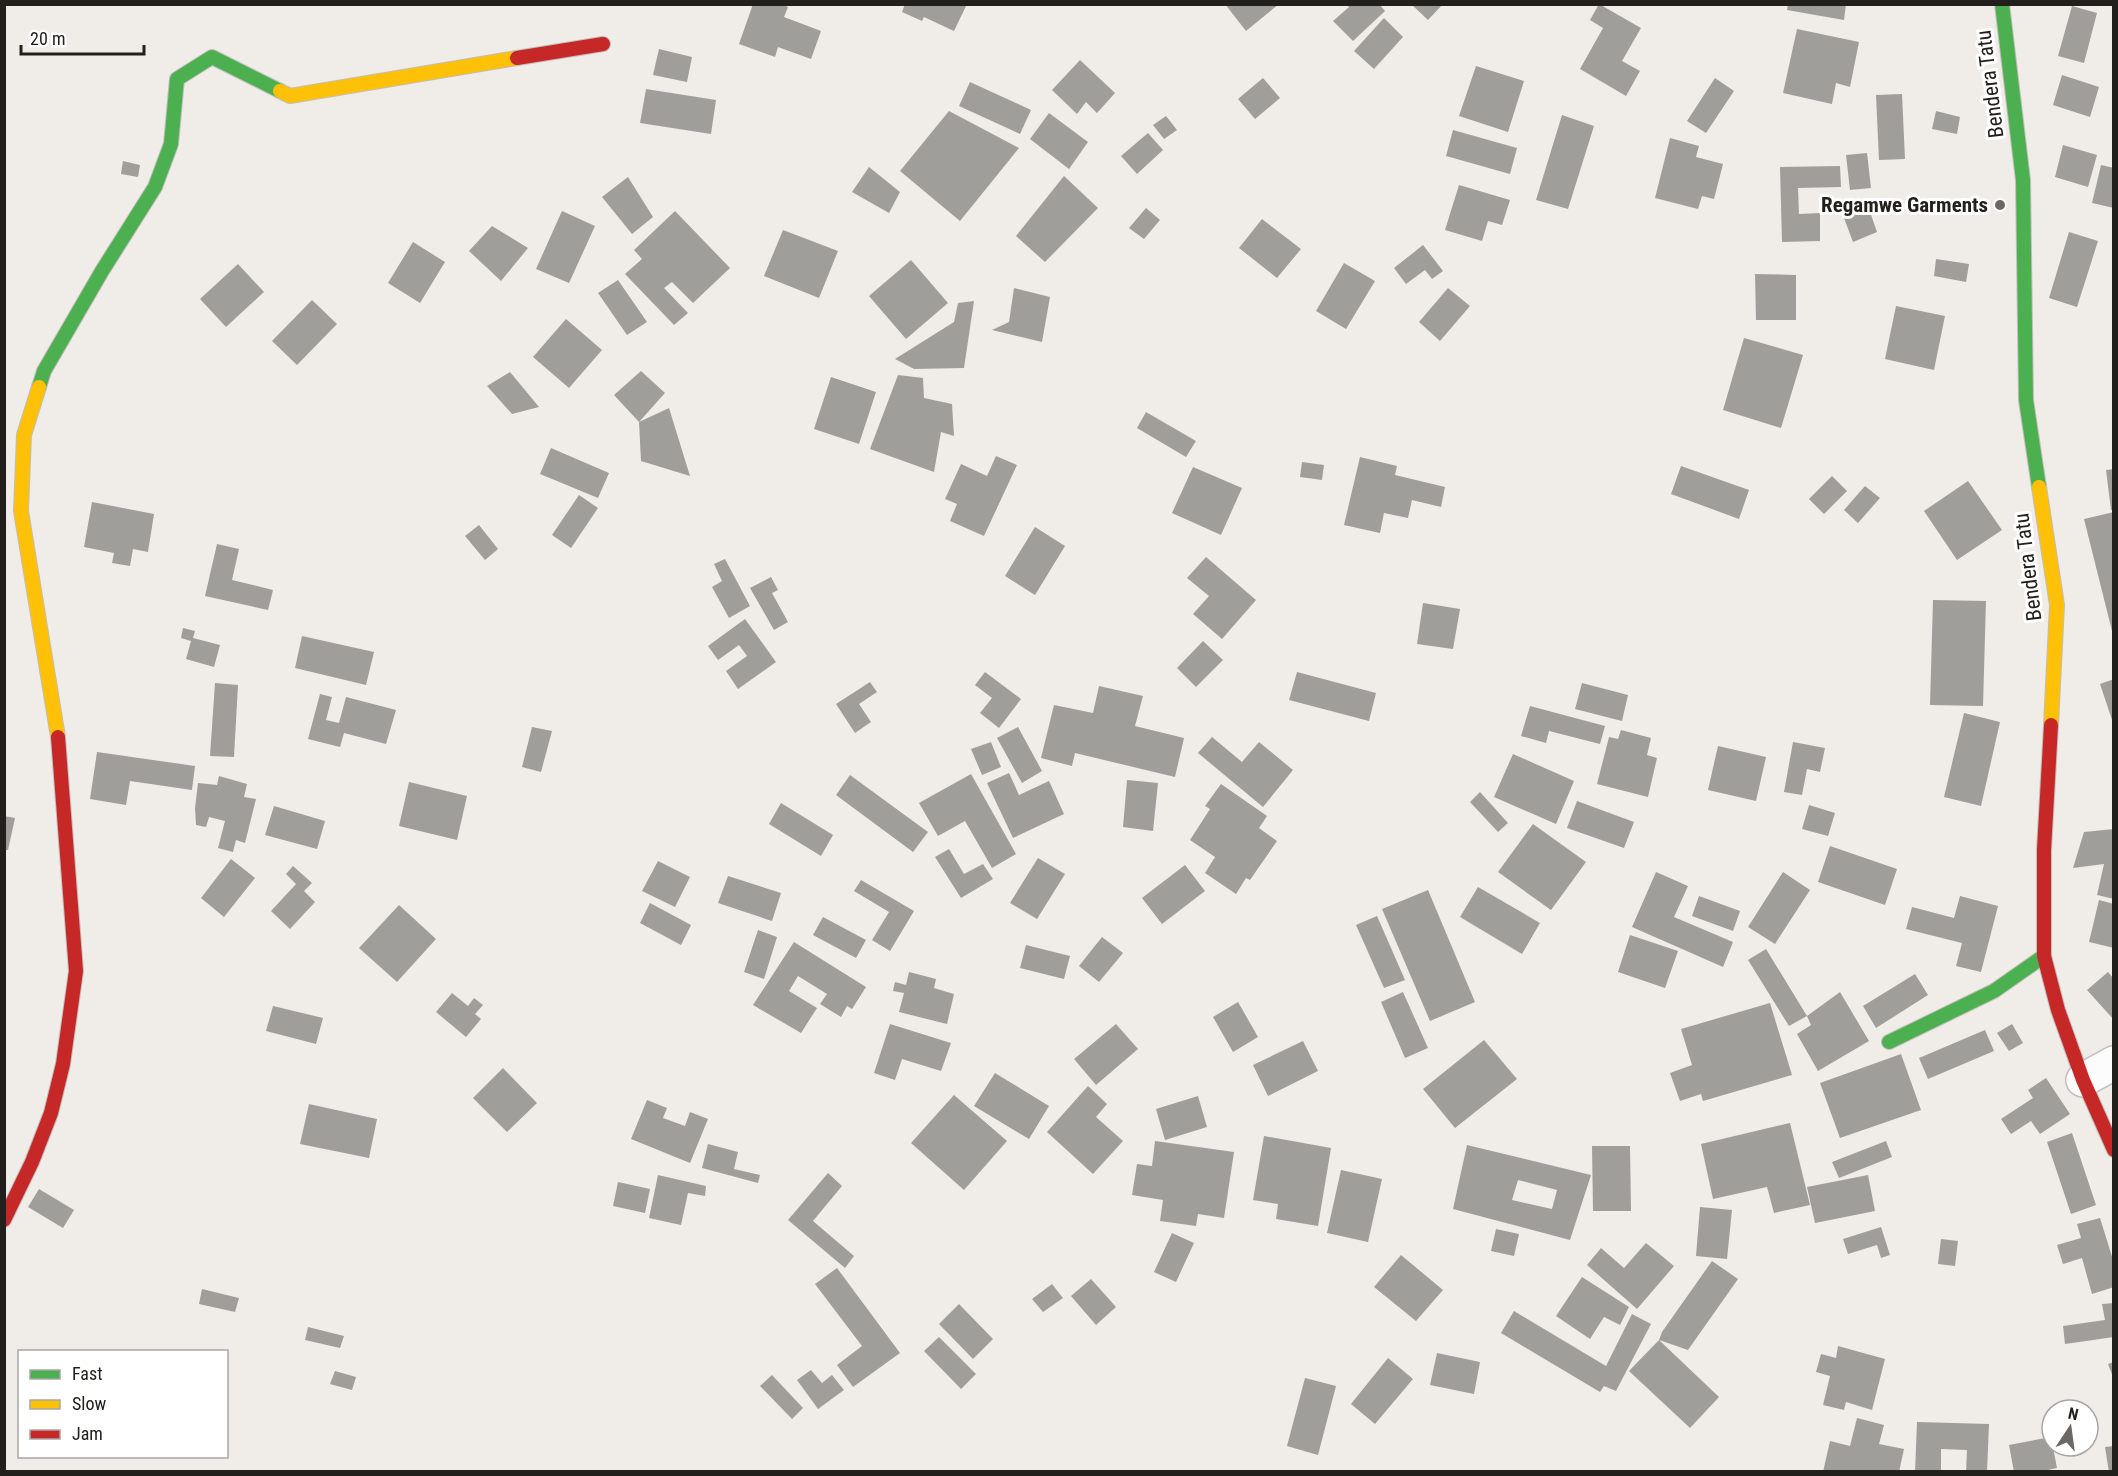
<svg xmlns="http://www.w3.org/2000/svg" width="2118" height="1476" viewBox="0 0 2118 1476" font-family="'Roboto Condensed',sans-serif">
  <rect width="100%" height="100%" fill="#f0ece8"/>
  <path fill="#a09e9b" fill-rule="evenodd" d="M753,4h28l7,3 -4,10 37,14 -10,28 -33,-12 -3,10 -36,-13z
    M905,4h62l-13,27 -30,-14 -2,4 -20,-9z
    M1225,4h54l-33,27z
    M1346,4h33l6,7 -32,30 -20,-20 16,-14z
    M1411,4h32l-15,16z
    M1599,4l42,24 -19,33 18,10 -14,25 -46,-27 23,-41 -13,-8z
    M1788,4h58l-2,16 -57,-10z
    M2072,6l25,7 -13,50 -26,-7z
    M1384,18l19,19 -29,32 -20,-18z
    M1797,29l62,13 -9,45 -14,-4 -4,21 -49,-11z
    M659,49l33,8 -5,25 -34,-7z
    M1080,60l35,33 -18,20 -11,-11 -9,12 -25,-24z
    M1476,66l48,15 -16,51 -49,-16z
    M2062,75l37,12 -9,30 -37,-12z
    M1263,78l17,20 -25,21 -17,-20z
    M1715,78l19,13 -28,42 -19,-12z
    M970,82l61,28 -11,24 -61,-28z
    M646,89l70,11 -5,34 -71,-11z
    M1902,94l3,65 -26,1 -3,-65z
    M949,111l70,37 -59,73 -60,-50z
    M1936,111l24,6 -3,17 -25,-5z
    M1049,113l39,29 -19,27 -39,-30z
    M1562,115l32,11 -26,83 -32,-9z
    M1166,116l11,14 -13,9 -11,-14z
    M1453,130l64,18 -7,26 -64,-18z
    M1148,133l15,17 -26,24 -16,-18z
    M1670,138l29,8 -3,11 27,7 -9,35 -12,-3 -4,13 -43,-11z
    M2063,145l34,10 -9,32 -33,-10z
    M1867,153l4,35 -21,2 -4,-35z
    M123,161l17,4 -2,12 -17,-3z
    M2101,165l13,3v40l-22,-5z
    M1840,166l1,21 -43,1 1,26 21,-1v28l-38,1 -2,-75z
    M869,167l31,25 -11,21 -37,-21z
    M1064,176l34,32 -53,54 -29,-26z
    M628,177l25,40 -21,17 -30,-37z
    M1459,185l51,15 -8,25 -14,-4 -6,20 -37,-11z
    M1146,208l14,12 -16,19 -15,-11z
    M1869,209l8,23 -24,10 -9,-24z
    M562,211l33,15 -26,57 -33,-14z
    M675,211l55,57 -37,35 -21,-21 -8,6 24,25 -14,12 -49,-51 17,-15 -8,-9z
    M1262,219l39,30 -24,29 -38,-30z
    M492,226l36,22 -27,33 -32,-30z
    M783,230l55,21 -19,47 -55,-22z
    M2069,232l29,9 -21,66 -28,-9z
    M413,242l32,20 -25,41 -32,-20z
    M1423,245l20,26 -11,8 -7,-9 -19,14 -12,-16z
    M1936,259l33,5 -3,18 -32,-6z
    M911,260l37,43 -42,36 -37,-43z
    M1344,263l31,18 -29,48 -30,-18z
    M238,264l26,28 -38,35 -26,-28z
    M1755,274l41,1v45h-40z
    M618,280l29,42 -20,13 -29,-42z
    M1014,288l36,9 -8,45 -50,-12 17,-8z
    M1448,288l22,18 -30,35 -21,-19z
    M312,300l25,24 -40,41 -25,-24z
    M974,301l-10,67 -50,1 -19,-10 59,-37 4,-19z
    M1896,306l49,10 -11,54 -49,-11z
    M566,319l36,31 -33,38 -36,-31z
    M1744,338l59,17 -22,73 -58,-18z
    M641,371l24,22 -26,29 -25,-27z
    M510,372l29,35 -27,7 -25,-28z
    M898,375l25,3 1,20 28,6 2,32 -13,-4 -7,40 -64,-23z
    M831,377l45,15 -17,52 -45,-15z
    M669,408l21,68 -49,-15 -2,-39z
    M1146,412l50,29 -10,16 -49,-29z
    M551,448l58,25 -11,25 -58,-24z
    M996,456l21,9 -33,71 -34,-15 7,-17 -12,-5 16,-35 26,12z
    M1360,457l37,9 -2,9 50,12 -4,20 -29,-7 -4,18 -24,-5 -4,20 -36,-8z
    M1302,462l22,3 -2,15 -22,-3z
    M1681,466l68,24 -10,29 -68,-25z
    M1193,467l49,21 -21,47 -49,-22z
    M2114,469v41h-3l-5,-40z
    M1832,476l15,15 -23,23 -15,-15z
    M1968,481l34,49 -45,30 -33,-49z
    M1865,486l15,12 -22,25 -14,-13z
    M579,495l19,13 -27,40 -19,-13z
    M92,502l62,12 -6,38 -15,-3 -3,17 -18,-3 2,-10 -30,-6z
    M2114,512v123h-1l-29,-116z
    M479,525l19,24 -13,11 -20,-24z
    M1035,527l30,19 -30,49 -30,-19z
    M217,544l22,5 -7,31 41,10 -5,20 -63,-14z
    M1206,557l50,43 -34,39 -29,-25 16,-18 -22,-18z
    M725,559l25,47 -21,12 -17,-31 10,-6 -8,-17z
    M771,577l7,13 -6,3 16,29 -14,8 -24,-42z
    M1933,600l53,1 -3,105 -53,-1z
    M1423,603l37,6 -7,40 -36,-5z
    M745,619l31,43 -38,27 -12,-18 21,-15 -8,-11 -21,15 -10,-14z
    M183,628l12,3 -2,7 27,7 -6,22 -28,-8 5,-18 -10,-3z
    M302,636l72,16 -8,33 -71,-17z
    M1203,641l20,19 -27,27 -19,-19z
    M985,672l36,27 -22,29 -19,-15 12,-15 -17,-13z
    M1297,672l79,21 -7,28 -80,-21z
    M2114,679v44h-1l-13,-39z
    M870,682l7,10 -18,12 12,18 -16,11 -19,-29z
    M215,683l23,2 -4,72 -24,-1z
    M1582,683l46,12 -6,26 -47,-12z
    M1099,686l44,10 -8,30 49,12 -9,39 -100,-24 -3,13 -31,-8 13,-53 39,8z
    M320,694l12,3 -6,23 13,3 7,-26 50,13 -10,34 -42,-11 -4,14 -32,-8z
    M1530,706l75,20 -5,18 -51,-13 -3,12 -25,-7z
    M1964,713l36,9 -19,84 -37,-9z
    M532,727l20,4 -11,41 -19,-5z
    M1018,727l24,44 -20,12 -25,-45z
    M1621,730l30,8 -4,17 10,3 -9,39 -51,-13 12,-47 9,2z
    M1212,737l30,25 17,-20 34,28 -30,37 -65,-54z
    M991,742l10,25 -19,8 -11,-26z
    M1793,742l32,6 -5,24 -13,-3 -5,26 -18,-3z
    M1718,746l48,11 -10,44 -48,-11z
    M97,752l98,14 -3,24 -62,-9 -4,24 -36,-6z
    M1513,754l61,27 -18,43 -62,-27z
    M1009,773l10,22 30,-14 15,33 -51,24 -26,-55z
    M971,774l45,80 -24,14 -27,-47 -27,15 -19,-33z
    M850,775l78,57 -15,20 -77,-57z
    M219,776l28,8 -3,13 12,2 -11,44 -9,-3 -3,12 -15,-4 7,-27 -16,-4 -3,10 -10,-2 -1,-17 3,-25 19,2z
    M1127,780l31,3 -5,48 -30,-4z
    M409,782l58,14 -10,44 -58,-14z
    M1221,784l46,32 -8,12 18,13 -27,39 -4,-2 -10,16 -31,-21 10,-16 -25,-17 20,-31 -5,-3z
    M1480,792l28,31 -10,9 -28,-30z
    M1577,801l57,21 -10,26 -57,-20z
    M781,803l52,32 -12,21 -52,-32z
    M1809,805l26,8 -7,23 -26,-7z
    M274,806l51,15 -8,28 -52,-14z
    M4,816l11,2 -7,32h-4z
    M1533,824l53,38 -35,48 -53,-38z
    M2114,829v70l-17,-4 7,-31 -31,4 11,-36z
    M1830,846l67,23 -12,36 -67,-23z
    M949,849l15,25 19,-10 10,15 -32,19 -26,-41z
    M1038,858l27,16 -28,45 -27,-16z
    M231,859l24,19 -31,39 -23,-19z
    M658,861l32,16 -15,30 -33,-16z
    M1185,865l20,26 -43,33 -20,-26z
    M293,866l19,17 -8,8 11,11 -25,27 -19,-18 25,-27 -10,-10z
    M1656,872l32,14 -14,31 59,25 -10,25 -91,-40z
    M1783,872l27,18 -35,54 -27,-17z
    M728,876l53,17 -9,28 -54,-18z
    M861,880l53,31 -24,40 -18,-11 17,-28 -35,-21z
    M1478,887l62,36 -18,31 -62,-37z
    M1428,890l47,112 -45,19 -48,-112z
    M1699,896l41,15 -7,20 -41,-15z
    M1960,896l38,10 -17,66 -25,-6 6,-23 -56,-14 6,-22 42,11z
    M2099,900l15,4v44l-25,-6z
    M650,903l41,22 -10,20 -41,-22z
    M399,905l37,34 -39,43 -38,-34z
    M1377,916l28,64 -21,8 -28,-63z
    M823,917l43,23 -10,18 -43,-23z
    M758,930l19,7 -13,42 -20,-7z
    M1630,935l48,16 -13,37 -47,-16z
    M1102,937l21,16 -24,29 -20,-16z
    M794,942l72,45 -14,22 -5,-3 -6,11 -21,-13 7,-10 -29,-18 -9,15 28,17 -16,25 -48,-28z
    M1026,945l44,11 -6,23 -44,-11z
    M1766,949l41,67 -18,10 -41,-66z
    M909,972l27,7 -2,9 20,6 -7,30 -48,-12 5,-19 -11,-2 2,-9 11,3z
    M2108,972l6,7v41l-27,-30z
    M1915,974l13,21 -52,33 -13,-22z
    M1403,992l25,56 -23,10 -24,-56z
    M1840,992l29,49 -51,30 -21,-37 14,-9 -4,-9z
    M452,993l16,13 6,-8 9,7 -8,9 6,5 -15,18 -30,-25z
    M1238,1002l20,35 -25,15 -20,-35z
    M1770,1003l22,72 -89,26 -2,-7 -21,7 -10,-28 22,-8 -11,-36z
    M273,1006l50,12 -7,26 -50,-13z
    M890,1024l61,19 -10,28 -39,-12 -7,21 -21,-7z
    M1116,1024l22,25 -42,36 -22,-26z
    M2012,1024l11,19 -14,8 -12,-18z
    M1985,1030l9,21 -66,28 -9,-21z
    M1484,1040l33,39 -62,49 -32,-39z
    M1303,1041l15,30 -50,25 -15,-31z
    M1901,1054l20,56 -81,28 -20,-55z
    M503,1068l34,35 -30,29 -34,-34z
    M995,1073l54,33 -20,33 -55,-33z
    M2046,1078l24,36 -30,20 -9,-13 -20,13 -10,-15 32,-21 -5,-8z
    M1088,1086l19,18 -11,13 27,24 -30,33 -46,-42z
    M954,1095l53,46 -43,49 -53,-47z
    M1198,1096l9,31 -42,13 -9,-31z
    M647,1100l20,8 -4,10 22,8 5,-14 18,7 -18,44 -59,-24z
    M309,1104l68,15 -8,39 -69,-14z
    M1790,1123l20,82 -36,8 -7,-26 -54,12 -12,-55z
    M2072,1133l24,72 -25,9 -24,-72z
    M1264,1136l67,12 -13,78 -42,-7 2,-15 -25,-4z
    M1155,1141l79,11 -10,66 -26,-4 -2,12 -36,-5 3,-21 -31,-5 5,-31 15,2z
    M1886,1141l6,16 -53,21 -7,-16z
    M708,1144l30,8 -4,17 26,6 -2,8 -56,-15z
    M1467,1145l124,30 -21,65 -117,-31zM1518,1180l39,10 -5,19 -40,-9z
    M1592,1146h38l1,65h-38z
    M1341,1170l41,9 -14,63 -41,-9z
    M828,1173l14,13 -29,35 41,35 -9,12 -57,-48z
    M658,1175l48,11 -1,10 -17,-3 -7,32 -32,-7z
    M1868,1175l7,36 -60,12 -8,-36z
    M618,1182l32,7 -5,24 -32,-7z
    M39,1189l35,21 -11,18 -35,-21z
    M1700,1207l32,3 -5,49 -31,-3z
    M2100,1218l14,45v24l-22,7 -10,-36 -19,6 -6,-19 24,-7 -4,-14z
    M1881,1227l9,28 -9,3 -4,-13 -29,9 -5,-15z
    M1496,1229l23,5 -5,22 -23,-5z
    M1172,1233l22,10 -18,39 -22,-10z
    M1941,1239l17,2 -3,25 -17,-2z
    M1646,1243l28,23 -37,43 -50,-44 14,-17 23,20z
    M1401,1255l42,35 -27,31 -42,-34z
    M1712,1261l26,18 -50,71 -29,-10 3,-8z
    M837,1268l63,85 -47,34 -16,-22 25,-19 -47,-62z
    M1582,1277l47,30 -9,18 -16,-8 -14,22 -34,-23z
    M1091,1279l25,28 -20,18 -25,-29z
    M1052,1284l11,14 -20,14 -11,-13z
    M202,1289l37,9 -4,14 -36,-8z
    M2114,1303v34l-49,7 -2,-18 42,-6 -3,-16z
    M959,1304l34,35 -20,20 -34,-35z
    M1514,1311l92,55 26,-52 19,10 -35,67 -12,-5 -4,6 -99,-59z
    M308,1327l36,9 -4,12 -35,-8z
    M939,1337l37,37 -15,15 -37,-38z
    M1659,1340l60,57 -29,31 -61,-57z
    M1838,1346l47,13 -13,51 -26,-8 -2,8 -21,-5 7,-29 -14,-4 5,-18 15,4z
    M1437,1353l43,9 -6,32 -44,-9z
    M1388,1358l25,21 -38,45 -24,-20z
    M2114,1362v15h-1l-5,-13z
    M811,1370l11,13 10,-8 12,15 -26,19 -21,-29z
    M335,1371l21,6 -4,13 -22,-6z
    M772,1375l31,33 -11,11 -32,-33z
    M1305,1378l31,8 -18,69 -31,-9z
    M1857,1418l27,7 -5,19 25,5 -5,23h-76l7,-31 20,5z
    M1917,1422l72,2 -2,48h-21l1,-22 -26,-1v23h-26z
    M2051,1437l6,31 -18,4h-25l-5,-27z
    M2114,1446v26h-5l-4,-25z"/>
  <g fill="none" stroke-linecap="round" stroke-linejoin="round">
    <defs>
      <path id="street" d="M2083,1080l31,-17"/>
      <path id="fast" d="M2002,4l21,176 3,220 13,87
        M39,387l5,-16 58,-100 53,-84 16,-43 6,-65 35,-22 68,34
        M1889,1042l105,-51 50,-35"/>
      <path id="slow" d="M280,91l10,5 227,-38
        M39,387l-15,48 -3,76 37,226
        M2039,487l18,118 -6,120"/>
      <path id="jam" d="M517,58l86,-14
        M2051,725l-7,125v106l14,54 25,70 31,70
        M4,1220l28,-58 19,-49 12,-49 13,-93 -18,-234"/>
    </defs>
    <use href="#street" stroke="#c1bebb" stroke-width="36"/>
    <use href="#fast" stroke="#c1bebb" stroke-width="16"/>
    <use href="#slow" stroke="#c1bebb" stroke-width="16"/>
    <use href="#jam" stroke="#c1bebb" stroke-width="16"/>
    <use href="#street" stroke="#fdfcfc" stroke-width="33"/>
    <use href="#fast" stroke="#4caf50" stroke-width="14"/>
    <use href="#slow" stroke="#ffc107" stroke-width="14"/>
    <use href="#jam" stroke="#c62828" stroke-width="14"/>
  </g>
  <circle fill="#6a6764" stroke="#fff" stroke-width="2" cx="2000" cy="205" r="6"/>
  <g text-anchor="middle" stroke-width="6" stroke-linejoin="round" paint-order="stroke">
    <g font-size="21" fill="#22201d" stroke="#fff">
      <text transform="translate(1990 84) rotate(-97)" y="7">Bendera Tatu</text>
      <text transform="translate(2028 567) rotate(-97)" y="7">Bendera Tatu</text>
    </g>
    <g font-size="21" font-weight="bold" fill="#22201d" stroke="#fff" text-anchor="end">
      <text x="1988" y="212">Regamwe Garments</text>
    </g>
  </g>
  <rect width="2118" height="1476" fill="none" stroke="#22201d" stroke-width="12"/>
  <rect x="18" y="1350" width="210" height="108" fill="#ffffff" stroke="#a7a6a5" stroke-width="1.5"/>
  <rect x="30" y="1370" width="30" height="9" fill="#4caf50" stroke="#a7a6a5" stroke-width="1.5"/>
  <text x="72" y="1380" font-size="18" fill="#22201d">Fast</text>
  <rect x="30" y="1400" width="30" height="9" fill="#ffc107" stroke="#a7a6a5" stroke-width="1.5"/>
  <text x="72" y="1410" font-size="18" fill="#22201d">Slow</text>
  <rect x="30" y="1430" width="30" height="9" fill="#c62828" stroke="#a7a6a5" stroke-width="1.5"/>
  <text x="72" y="1440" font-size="18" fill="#22201d">Jam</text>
  <g transform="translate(2070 1428) rotate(13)"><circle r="28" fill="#ffffff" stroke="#a7a6a5" stroke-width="1.5"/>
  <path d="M0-4.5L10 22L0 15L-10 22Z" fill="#6a6764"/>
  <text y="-9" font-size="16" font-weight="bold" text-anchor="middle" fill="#22201d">N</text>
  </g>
  <path d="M21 45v9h123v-9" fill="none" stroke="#22201d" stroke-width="3"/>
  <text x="30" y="45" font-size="18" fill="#22201d" stroke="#ffffff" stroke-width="4.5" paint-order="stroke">20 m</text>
</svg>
